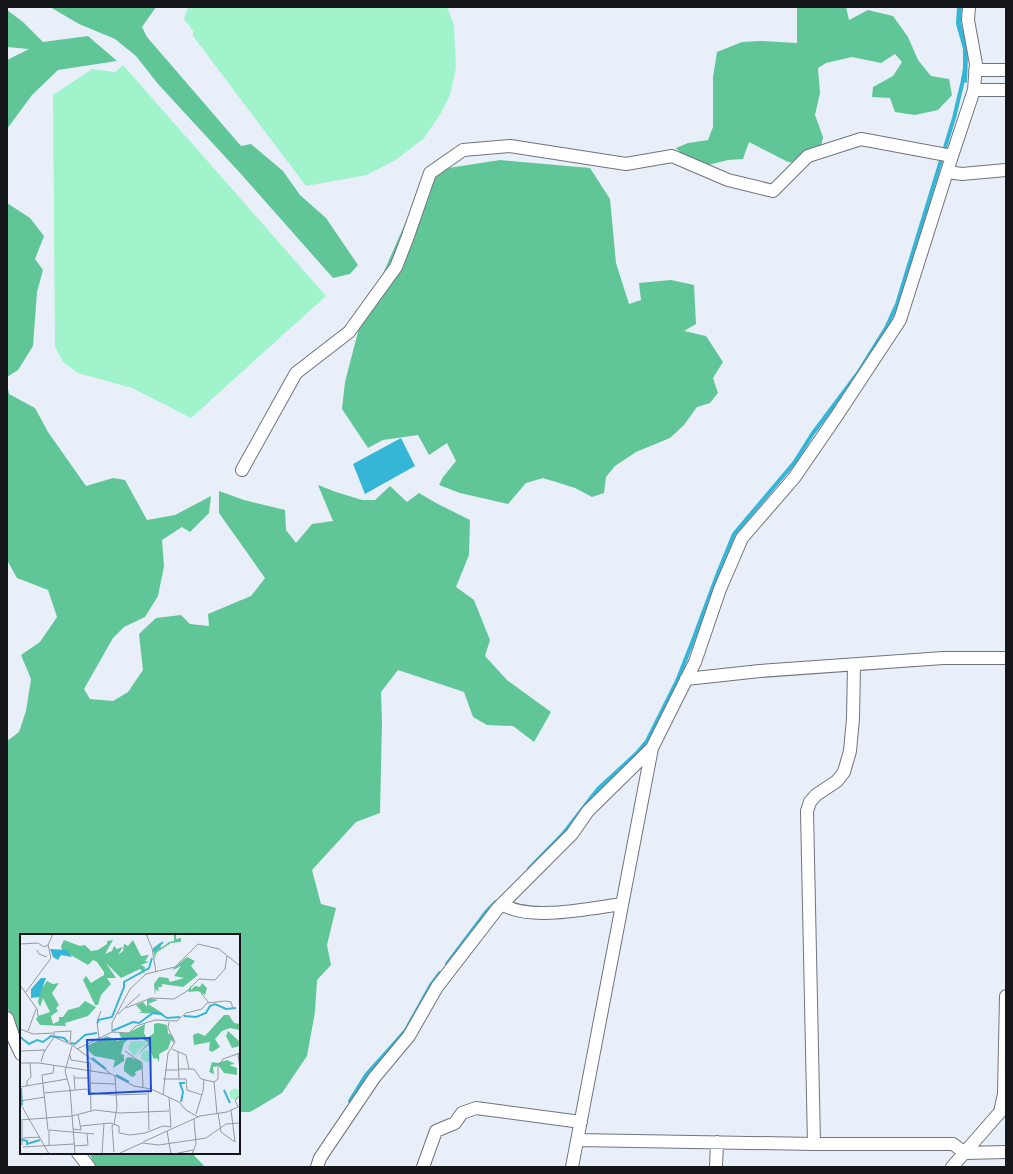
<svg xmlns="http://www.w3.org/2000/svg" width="1013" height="1174" viewBox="0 0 1013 1174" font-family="Figtree,sans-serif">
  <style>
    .green { fill: #a0f3cb }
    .forest { fill: #60c698 }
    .water { fill: #35b6d7 }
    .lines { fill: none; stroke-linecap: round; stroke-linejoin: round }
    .stream { stroke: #35b6d7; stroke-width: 4 }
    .street-casing { stroke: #6f747d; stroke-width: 14 }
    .street { stroke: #fff; stroke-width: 12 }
    .inset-river { fill: none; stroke: #35b6d7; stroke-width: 2 }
    .inset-road { fill: none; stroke: #94989f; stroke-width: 1 }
    .view { fill: #1d4ed8; fill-opacity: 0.15; stroke: #1d4ed8; stroke-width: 2 }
    .inset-edge { fill: none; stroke: #141619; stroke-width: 2 }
  </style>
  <rect width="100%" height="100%" fill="#e9eff9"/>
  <path class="green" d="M 188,7 L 447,7 L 454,25 L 456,68 L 450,95 L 441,113 L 424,138 L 397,159 L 367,175 L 306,186 L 193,36 L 193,31 L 184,19 Z
    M 123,65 L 326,296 L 191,418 L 132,388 L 78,373 L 63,362 L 55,347 L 53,95 L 92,69 L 115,72 Z"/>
  <path class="forest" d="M 50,7 L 156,7 L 142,27 L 147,37 L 241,146 L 251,144 L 283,171 L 300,195 L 326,218 L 358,265 L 350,274 L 333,278 L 241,174 L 158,84 L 136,56 L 115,39 L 79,24 Z
    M 797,7 L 846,7 L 849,20 L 868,10 L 893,16 L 908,37 L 918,60 L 931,76 L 949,79 L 952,95 L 938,110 L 915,115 L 895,112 L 890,98 L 872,97 L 873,87 L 893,76 L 902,62 L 895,54 L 881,63 L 852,57 L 826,63 L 818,68 L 820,93 L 815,115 L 823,137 L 819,158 L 805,164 L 788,162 L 749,142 L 743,159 L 728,160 L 704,166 L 691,163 L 676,148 L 688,143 L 708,140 L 713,127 L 713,77 L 717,52 L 742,42 L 760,41 L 797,43 Z
    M 7,10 L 23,22 L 43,42 L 88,36 L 117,61 L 58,70 L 32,95 L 7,129 L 7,60 L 29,49 L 7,47 Z
    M 500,160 L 590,168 L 610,199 L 616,263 L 629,304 L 641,300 L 639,283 L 671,280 L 694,285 L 696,324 L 684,331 L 706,336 L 723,362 L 713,378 L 718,393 L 710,403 L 697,407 L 684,425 L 670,438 L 636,452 L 615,466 L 606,477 L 604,493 L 592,497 L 575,488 L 543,478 L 526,483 L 508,504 L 460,493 L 439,485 L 443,477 L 456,461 L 447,443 L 429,455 L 418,435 L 383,440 L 368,448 L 342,409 L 345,382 L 359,328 L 411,210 L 442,169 Z
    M 7,203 L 30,218 L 44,236 L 35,259 L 43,270 L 37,292 L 33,346 L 18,370 L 7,377 Z
    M 7,383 L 9,394 L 35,408 L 48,432 L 86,486 L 113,478 L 125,480 L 147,520 L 175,515 L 211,496 L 209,513 L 190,532 L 182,527 L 162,540 L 164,566 L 158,596 L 145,617 L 124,627 L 113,638 L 84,689 L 90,699 L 113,701 L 128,692 L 143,670 L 139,634 L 156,618 L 181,615 L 190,624 L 209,626 L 208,614 L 251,596 L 265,578 L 219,513 L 219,491 L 244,500 L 285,510 L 286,530 L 296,543 L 312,524 L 333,521 L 318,485 L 336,492 L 362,500 L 375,500 L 390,486 L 407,502 L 419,493 L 436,503 L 470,520 L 469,555 L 456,587 L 474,600 L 490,640 L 485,656 L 507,680 L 551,712 L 534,742 L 513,726 L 487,725 L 473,717 L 464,692 L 398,670 L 381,692 L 382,722 L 380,813 L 356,822 L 312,870 L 321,904 L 336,908 L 327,945 L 331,965 L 317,980 L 315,1012 L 307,1056 L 282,1093 L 250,1112 L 241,1112 L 239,1113 L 239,935 L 21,935 L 21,1039 L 7,1007 L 7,741 L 19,732 L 26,711 L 31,679 L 21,655 L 40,642 L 57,617 L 48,590 L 17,578 L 7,560 Z
    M 89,1153 L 192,1153 L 205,1167 L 96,1167 Z"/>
  <path class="water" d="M 957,7 L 962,7 L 961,23 L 967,45 L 968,56 L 967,82 L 966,83 L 961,80 L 963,68 L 963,49 L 956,24 Z
    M 401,438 L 415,466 L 365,494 L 353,464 Z"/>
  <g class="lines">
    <path class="stream" d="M 529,869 L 563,834 L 598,789 L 637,753 L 647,741 L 677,681 L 692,643 L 718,573 L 734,534 L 794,463 L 813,433 L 858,373 L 886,328 L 897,304 L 954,118 L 964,76
      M 447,964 L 487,911 L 496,902
      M 350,1101 L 366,1075 L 392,1046 L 406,1030 L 431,985 L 440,973"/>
    <g class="street-casing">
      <path id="street" d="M 975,70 L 1006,70
        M 974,90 L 1006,90
        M 947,172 L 962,174 L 1006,170
        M 242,470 L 296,373 L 349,332 L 396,267 L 407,239 L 430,173 L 463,150 L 510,146 L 626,164 L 672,156 L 728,180 L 773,191 L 808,156 L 861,139 L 952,156
        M 686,679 L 760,671 L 943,658 L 1006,658
        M 502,904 C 528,922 592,908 622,904
        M 7,1018 L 14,1039 L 21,1054
        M 577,1140 L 814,1144 L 953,1144 L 965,1153 L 1006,1152
        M 814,1144 L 807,811 L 810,802 L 816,795 L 837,781 L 844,772 L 850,751 L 853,719 L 854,665
        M 78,1153 L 89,1167
        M 317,1167 L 320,1158 L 374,1078 L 409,1036 L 437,987 L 498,908 L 572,834 L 588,811 L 652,748
        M 423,1167 L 436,1131 L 455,1123 L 462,1113 L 476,1108 L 581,1122
        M 572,1167 L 652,748 L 695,662 L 720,589 L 742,538 L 794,478 L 836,417 L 900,320 L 952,156 L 974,90 L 976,64 L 968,20 L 969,7
        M 716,1167 L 717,1142
        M 952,1167 L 1000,1112 L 1004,1094 L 1006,996"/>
    </g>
    <use href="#street" class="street"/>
  </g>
  <g transform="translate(20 934)">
    <rect width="220" height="220" fill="#e9eff9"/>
    <path d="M 111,107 L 125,107 L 126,110 L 114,122 L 108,115 ZM121 122a6 6 0 1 1 12 0a6 6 0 1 1-12 0ZM209.5 160a5.5 5.5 0 1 1 11 0a5.5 5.5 0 1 1-11 0Z" fill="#a0f3cb"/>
    <path d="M 154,0 L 166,0 L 156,1 L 156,5 L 161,4 L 161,8 L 151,9 L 136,19 L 135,25 L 133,14 L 140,9 L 141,14 L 149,8 L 154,7 ZM 44,6 L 60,12 L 65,11 L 71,17 L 78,16 L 87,10 L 87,7 L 93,6 L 85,20 L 92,17 L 94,12 L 97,15 L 103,13 L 98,21 L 103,17 L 104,10 L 108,12 L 113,6 L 121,22 L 129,21 L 125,27 L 129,28 L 121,31 L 125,33 L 124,39 L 120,35 L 101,44 L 86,29 L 96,44 L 87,44 L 91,50 L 81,61 L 78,71 L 75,71 L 63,46 L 66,42 L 71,49 L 84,41 L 84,38 L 77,28 L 73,26 L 68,31 L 42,16 L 41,12 ZM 167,23 L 175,27 L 171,32 L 178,41 L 163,53 L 142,50 L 142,53 L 138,53 L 139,58 L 136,55 L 135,61 L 134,50 L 139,43 L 148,44 L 150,48 L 164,44 L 154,42 L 161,32 L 153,36 L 153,35 ZM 27,47 L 33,50 L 39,49 L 32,59 L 39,71 L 36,74 L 38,77 L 31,82 L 33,90 L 39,87 L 39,83 L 43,83 L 48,76 L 59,73 L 65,67 L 76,73 L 68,82 L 45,89 L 46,92 L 20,91 L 16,85 L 18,82 L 30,78 L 23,64 L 20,73 L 18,68 L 20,57 ZM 182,49 L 187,54 L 185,61 L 178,57 L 168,58 L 171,51 L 171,56 L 175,52 L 180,53 ZM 130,64 L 138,66 L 128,70 L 144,80 L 121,79 L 118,78 L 122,78 L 116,71 L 123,68 L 127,73 L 127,66 ZM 204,81 L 209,81 L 214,89 L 220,90 L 220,96 L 210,94 L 202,97 L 195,105 L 200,113 L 192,118 L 189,116 L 190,108 L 174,111 L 173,101 L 178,99 L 185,102 ZM 125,90 L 124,99 L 127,104 L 134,99 L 134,90 L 138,89 L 147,91 L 148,99 L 153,102 L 154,109 L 151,106 L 148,115 L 139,120 L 139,128 L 137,124 L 134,125 L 128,111 L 116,123 L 128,109 L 121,103 L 117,106 L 109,105 L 104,109 L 101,120 L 104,121 L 104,127 L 93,134 L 95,126 L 74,122 L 65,113 L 87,102 L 98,107 L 101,104 L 99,99 L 108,99 ZM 208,97 L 220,108 L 220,112 L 212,114 L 206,102 ZM 110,123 L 121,127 L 122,135 L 115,138 L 116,141 L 112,143 L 104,137 L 104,132 L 106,124 ZM 207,126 L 215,130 L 209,131 L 217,134 L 217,141 L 204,139 L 199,132 L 193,133 L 194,140 L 189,138 L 192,128 L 198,129 Z" fill="#60c698"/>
    <path d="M 30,15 L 47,16 L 52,23 L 41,21 L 38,26 L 33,23 ZM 21,44 L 26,44 L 19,63 L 11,64 L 11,55 Z" fill="#35b6d7"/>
    <path class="inset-river" d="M 133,17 L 143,8M 164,82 L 176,83 L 186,79 L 190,72 L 195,70 L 206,75 L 216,74M 78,89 L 78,86 L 92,83 L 104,53 L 104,48 L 129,34 L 132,24M 92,97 L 113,88 L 119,89 L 133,79 L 141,80 L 147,84 L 160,83M 0,103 L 9,110 L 17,106 L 23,108 L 31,102 L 44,104 L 48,108M 51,109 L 55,110 L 65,101 L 77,99M 72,124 L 86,135M 96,141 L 109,148M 1,154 L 2,171M 204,156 L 210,169M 161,168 L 163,158 L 160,149 L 165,149M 0,205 L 7,207 L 7,210 L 20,206"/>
    <path class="inset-road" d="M 126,0 L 132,14 L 136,38M 0,10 L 18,9 L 24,13 L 28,11M 17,16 L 19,20 L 27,23M 0,51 L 17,75 L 18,82M 6,58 L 31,24 L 28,11 L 33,0M 181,59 L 189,69M 106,74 L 131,64 L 154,65 L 167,57 L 179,45 L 195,46 L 205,35 L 207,22M 98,80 L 120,60M 0,95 L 13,100 L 34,99 L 34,103 L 52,111 L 90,139M 8,97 L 16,75M 34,98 L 51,97 L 50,110M 92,98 L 92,89 L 110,55 L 126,40 L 155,33 L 178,10 L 199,15 L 220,32M 79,104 L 77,88 L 81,77M 52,112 L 45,137 L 50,155 L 55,220M 57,115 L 92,98 L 109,99 L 116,92 L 135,86 L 157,87 L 166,79 L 182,75 L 187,69 L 205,67 L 211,68 L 213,75M 152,115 L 166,121 L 169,135M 0,117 L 26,116M 105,117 L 122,129 L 123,154M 158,118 L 159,145M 218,119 L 220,136M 50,121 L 51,126 L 70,129 L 71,137M 21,128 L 24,118 L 34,103M 0,129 L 19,129 L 91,140 L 114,152 L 131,155 L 159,168 L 166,176 L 178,183M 159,135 L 174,135 L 181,145 L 194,148M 70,136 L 71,177M 145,136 L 159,136M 54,141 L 55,156M 55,144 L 70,144M 143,145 L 166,145 L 167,156 L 182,161M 194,148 L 198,145 L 198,134 L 203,125 L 220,119M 194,148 L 197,179M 70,149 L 96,150M 7,152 L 7,147 L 11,143 L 10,129M 0,153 L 47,145M 128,156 L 129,196M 24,159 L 66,155 L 72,159 L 92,161 L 127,160M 143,161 L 148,119 L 155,108 L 148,94 L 149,88M 149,163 L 151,193M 0,167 L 25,163M 0,169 L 29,220M 218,173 L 215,166 L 220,162M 198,179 L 201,198 L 215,208 L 211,176M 176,180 L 183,157 L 184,146M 0,186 L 52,182 L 75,176 L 100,179 L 149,177M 94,190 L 97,173 L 95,142M 61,192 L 90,189 L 99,192 L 99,199 L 110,201 L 125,199 L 143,192 L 151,193M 53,195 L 61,196 L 58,180M 28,196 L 22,141 L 33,139 L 34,131M 147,197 L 151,220M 3,204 L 20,203M 123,208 L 180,182 L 207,178 L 220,172M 2,211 L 2,187M 29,212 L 29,196 L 74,200M 54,212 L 68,211 L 67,200M 3,213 L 54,210M 94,218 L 92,192 L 95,190M 82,220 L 84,189M 98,220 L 122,209 L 139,211 L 186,204 L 206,190 L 220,189M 154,220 L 173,216M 172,220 L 176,210 L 174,185"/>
    <path class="view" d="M 130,104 L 131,157 L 69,160 L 67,106 Z"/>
    <rect width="220" height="220" class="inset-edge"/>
  </g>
  <rect width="1013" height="1174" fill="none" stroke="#141619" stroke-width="16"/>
</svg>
